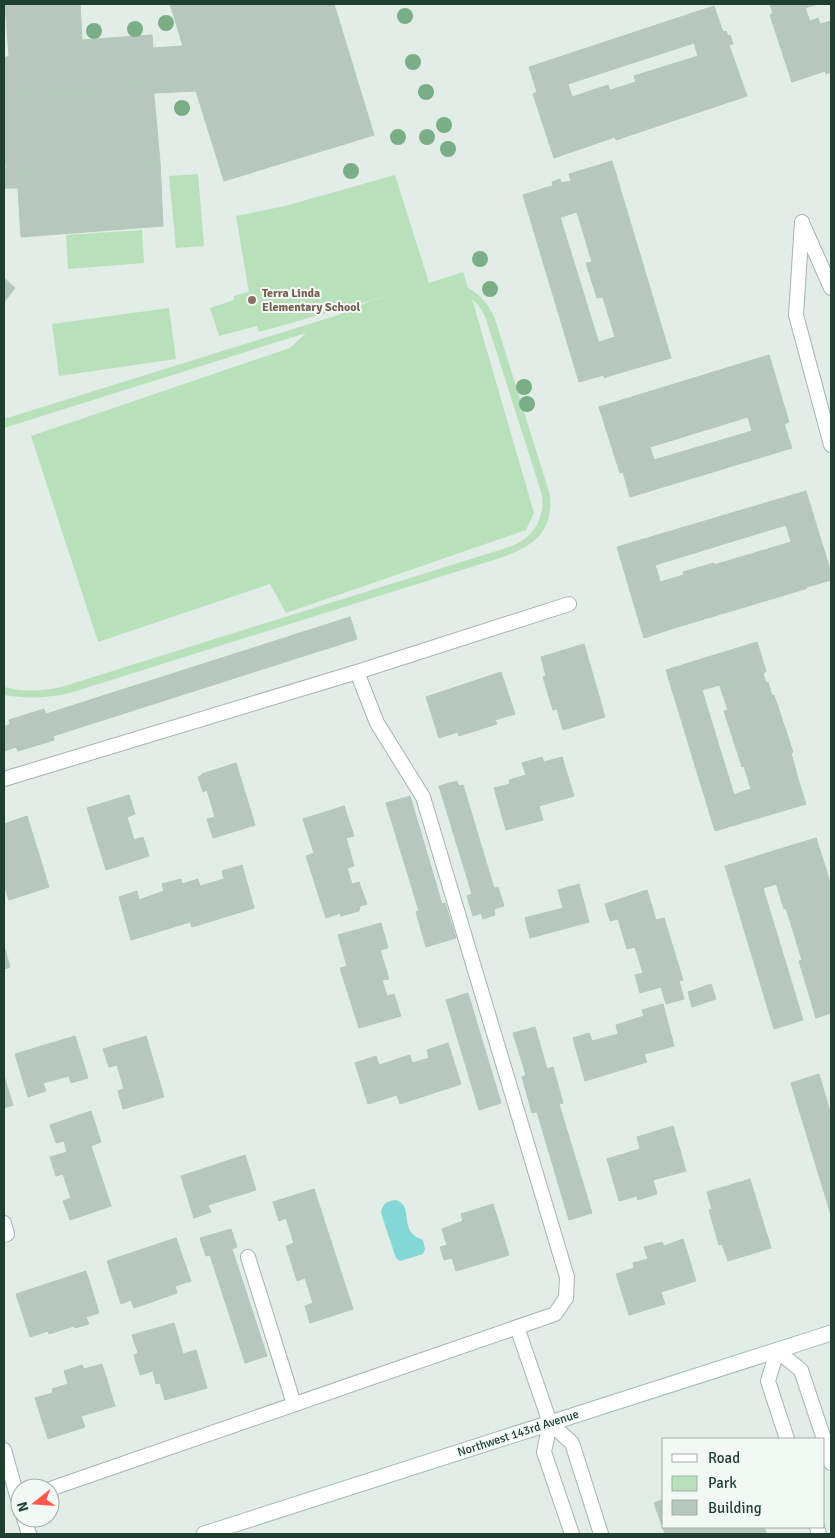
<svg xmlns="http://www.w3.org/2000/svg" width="835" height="1538" viewBox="0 0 835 1538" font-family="Signika,sans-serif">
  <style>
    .green { fill: #b8e1bb }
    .water { fill: #83d8d6 }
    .building { fill: #b6c8be; stroke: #b3c8bb; fill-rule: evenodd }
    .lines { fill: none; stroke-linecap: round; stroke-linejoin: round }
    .service-casing { stroke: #a3b6ac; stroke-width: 16 }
    .secondary-casing { stroke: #a1bdae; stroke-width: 17 }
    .service { stroke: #fff; stroke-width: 14 }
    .secondary { stroke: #fff; stroke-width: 15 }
    .tree { fill: #7aae86 }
    .education-dot { fill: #8d6e63; stroke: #f2f9f4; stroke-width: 2 }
    .labels { text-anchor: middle; stroke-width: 4; stroke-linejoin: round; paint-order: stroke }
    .education-label { font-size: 12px; font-weight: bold; fill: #785e54; stroke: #f2f9f4; text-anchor: start }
    .street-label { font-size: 12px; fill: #1f4031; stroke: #f2f9f4 }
  </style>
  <rect width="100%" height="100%" fill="#e1ede6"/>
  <path class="green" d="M 198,174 L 204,246 L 176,248 L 169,176 Z
    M 395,175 L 429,283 L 463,272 L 468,288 C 481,295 489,305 495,319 L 550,495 C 553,534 533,546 500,558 L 70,693 C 48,698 26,699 4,695 L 4,687 C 25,693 50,691 71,684 L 512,546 C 533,538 545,518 542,495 L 486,319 C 483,311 479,305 472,299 L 534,513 L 526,530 L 286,613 L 270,584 L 98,642 L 31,436 L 290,348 L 306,333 L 4,428 L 4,419 L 338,315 L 370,301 L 404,291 L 259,332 L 257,326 L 219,336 L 210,308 L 234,300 L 234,296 L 249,292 L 236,216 L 285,206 Z
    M 142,230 L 144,263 L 68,269 L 66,235 Z
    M 169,308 L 176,359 L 59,376 L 52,324 Z"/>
  <path class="water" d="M 395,1200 C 416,1205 396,1231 423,1240 L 425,1249 L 423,1254 L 400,1261 L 396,1258 L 381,1213 C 382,1204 387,1201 395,1200 Z"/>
  <path class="building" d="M 5,4 L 80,4 L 82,40 L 152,35 L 153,48 L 183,46 L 170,4 L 334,4 L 374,135 L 224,181 L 196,91 L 154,93 L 153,85 L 11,95 L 12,118 L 4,121 L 4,58 L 9,56 Z
    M 770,4 L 818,4 L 805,8 L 810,21 L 818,18 L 820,24 L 831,21 L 831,72 L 826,74 L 825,71 L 792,82 L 770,15 L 773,13 Z
    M 714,6 L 723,32 L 726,31 L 728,36 L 730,35 L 733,44 L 729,45 L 747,96 L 616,140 L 615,137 L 554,158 L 533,94 L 537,92 L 529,67 ZM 694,43 L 698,56 L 634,76 L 636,82 L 610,90 L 608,85 L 572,97 L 568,84 Z
    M 153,85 L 160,162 L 17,173 L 11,95 Z
    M 12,118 L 18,188 L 6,188 L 4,190 L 4,171 L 6,168 L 4,142 L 4,121 Z
    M 612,161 L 671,358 L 609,376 L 599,342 L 615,337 L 603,297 L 597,298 L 586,263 L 592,262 L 577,212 L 555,219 L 545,188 L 553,186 L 552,182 L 560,179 L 561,183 L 571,181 L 569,174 Z
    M 160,162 L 163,226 L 21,237 L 17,173 Z
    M 545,188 L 555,219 L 560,217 L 609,376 L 604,378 L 604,375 L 579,382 L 523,195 Z
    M 4,278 L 15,288 L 4,302 Z
    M 769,355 L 789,422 L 784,424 L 792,448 L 630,497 L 623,472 L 620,473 L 599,407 ZM 748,417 L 752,431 L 654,460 L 650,447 Z
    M 806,491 L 831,573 L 831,580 L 807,587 L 807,588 L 805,589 L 786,525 L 655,565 L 659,577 L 655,578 L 671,629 L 644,638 L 617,547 Z
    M 791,542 L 805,589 L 671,629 L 655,578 L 659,577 L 660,582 L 684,575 L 683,572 L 714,563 L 714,565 Z
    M 350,617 L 357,639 L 53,736 L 54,740 L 18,751 L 16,747 L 4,751 L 4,727 L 10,724 L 9,720 L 44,709 L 46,714 Z
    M 757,642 L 766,671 L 763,674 L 720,686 L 720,685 L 702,690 L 734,795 L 744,791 L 746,798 L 799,782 L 806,804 L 715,831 L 666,670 Z
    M 584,644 L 605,717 L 563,730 L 557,709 L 553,710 L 543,677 L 546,676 L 541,657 Z
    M 501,672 L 515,714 L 495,720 L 497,724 L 459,736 L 458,732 L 439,738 L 426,697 Z
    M 763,674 L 766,683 L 768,682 L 772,696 L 774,695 L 793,752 L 791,753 L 799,782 L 746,798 L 744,791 L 751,789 L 744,766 L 742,767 L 724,711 L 728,710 L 720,686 Z
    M 542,757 L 544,762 L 562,757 L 574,796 L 539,806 L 543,820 L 506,830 L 494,788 L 510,784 L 509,780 L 526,775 L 522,763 Z
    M 236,763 L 255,825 L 213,838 L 207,819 L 215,817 L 207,790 L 203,792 L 198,777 L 202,775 L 202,774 Z
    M 457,781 L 459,786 L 463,785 L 494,888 L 498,887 L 504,906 L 494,909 L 495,915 L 483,919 L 481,913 L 473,916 L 467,896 L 472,894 L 439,786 Z
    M 129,795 L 135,814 L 127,817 L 134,840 L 143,837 L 149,856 L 106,870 L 87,808 Z
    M 410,796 L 442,904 L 445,903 L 456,938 L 426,947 L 416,912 L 419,911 L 386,803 Z
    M 344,806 L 354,836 L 346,838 L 354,866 L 347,868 L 352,884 L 359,882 L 367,904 L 360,906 L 359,911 L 341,916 L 340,913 L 326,918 L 306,856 L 314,853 L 303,819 Z
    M 27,816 L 49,887 L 9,900 L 4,884 L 4,824 Z
    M 816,838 L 826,869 L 763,888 L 803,1020 L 774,1029 L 725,866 Z
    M 242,865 L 254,908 L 192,927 L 190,922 L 131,940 L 119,897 L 137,891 L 139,900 L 164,891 L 162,884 L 181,879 L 182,884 L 198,879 L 200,886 L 224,879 L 222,871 Z
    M 826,869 L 831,887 L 831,1013 L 816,1018 L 799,961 L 802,960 L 786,908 L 784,909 L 776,883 Z
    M 579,884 L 589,922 L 530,938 L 525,918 L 563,908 L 558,890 Z
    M 647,890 L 656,920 L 664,918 L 683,980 L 679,981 L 684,999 L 666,1004 L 661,987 L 640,993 L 635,975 L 643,973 L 635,947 L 627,949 L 618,919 L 610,921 L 605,904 Z
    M 381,923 L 388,948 L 380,950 L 389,979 L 382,980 L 387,996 L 394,994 L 401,1016 L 359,1028 L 340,968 L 347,966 L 338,935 Z
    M 4,946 L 10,967 L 4,969 Z
    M 711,984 L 716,999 L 692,1007 L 688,992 Z
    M 468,993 L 501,1103 L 479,1110 L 446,1000 Z
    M 663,1004 L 674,1046 L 644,1054 L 647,1062 L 585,1081 L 573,1038 L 589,1033 L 592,1041 L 618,1034 L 616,1025 L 644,1016 L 642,1010 Z
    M 535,1027 L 547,1069 L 553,1067 L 563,1103 L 559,1104 L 592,1213 L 569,1220 L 537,1112 L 532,1113 L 522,1077 L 526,1075 L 513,1033 Z
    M 75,1036 L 88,1078 L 71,1083 L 69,1076 L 43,1083 L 46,1091 L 28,1097 L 15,1054 Z
    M 146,1036 L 164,1097 L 123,1109 L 118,1091 L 124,1089 L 117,1065 L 109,1067 L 103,1049 Z
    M 448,1043 L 461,1084 L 400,1104 L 397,1095 L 368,1104 L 355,1063 L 376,1056 L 379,1065 L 410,1055 L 412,1063 L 429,1058 L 427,1050 Z
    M 819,1074 L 831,1115 L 831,1215 L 791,1083 Z
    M 4,1076 L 13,1105 L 4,1108 Z
    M 91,1111 L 101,1142 L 91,1146 L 111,1206 L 70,1220 L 63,1201 L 71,1198 L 63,1174 L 56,1176 L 50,1157 L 67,1152 L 64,1141 L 56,1143 L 50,1125 Z
    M 673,1126 L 686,1171 L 653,1180 L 657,1194 L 638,1200 L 637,1196 L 619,1201 L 607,1159 L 640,1149 L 637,1137 Z
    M 245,1155 L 256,1190 L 208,1205 L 211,1212 L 194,1218 L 181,1176 Z
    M 750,1179 L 771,1248 L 728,1261 L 722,1244 L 719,1245 L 709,1210 L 712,1209 L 707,1192 Z
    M 314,1189 L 353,1309 L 310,1323 L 305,1306 L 313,1303 L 305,1278 L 297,1281 L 286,1246 L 294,1243 L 286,1218 L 279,1221 L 273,1202 Z
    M 493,1204 L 509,1255 L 456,1271 L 452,1258 L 444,1260 L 440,1247 L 447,1245 L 442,1229 L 463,1221 L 461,1214 Z
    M 231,1229 L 237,1247 L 232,1249 L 267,1356 L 245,1363 L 210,1255 L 206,1256 L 200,1238 Z
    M 176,1238 L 191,1281 L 175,1286 L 177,1293 L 134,1308 L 131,1300 L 121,1304 L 107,1261 Z
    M 683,1239 L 696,1281 L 661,1292 L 665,1304 L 629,1315 L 616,1274 L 634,1268 L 633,1263 L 648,1259 L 644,1247 L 662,1242 L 664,1246 Z
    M 86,1271 L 99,1313 L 86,1317 L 89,1324 L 75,1328 L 74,1326 L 49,1334 L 48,1331 L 30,1337 L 16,1294 Z
    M 174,1323 L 183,1354 L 196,1350 L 207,1388 L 165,1400 L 160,1383 L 156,1384 L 153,1371 L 140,1375 L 134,1355 L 138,1353 L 132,1335 Z
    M 102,1364 L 115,1406 L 81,1416 L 85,1427 L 48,1439 L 35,1398 L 53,1393 L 52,1389 L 68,1384 L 64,1371 L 82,1365 L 84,1369 Z
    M 664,1499 L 664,1527 L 764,1527 L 767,1534 L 665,1534 L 654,1503 Z"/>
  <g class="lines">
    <g class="service-casing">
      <path id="service" d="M 802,222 L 796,315 L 831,445
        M 803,225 L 831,288
        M 4,779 L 357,672 L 569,604
        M 4,1223 L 7,1234 L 4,1235
        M 248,1257 L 294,1404
        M 517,1327 L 550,1423 L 572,1443 L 601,1534
        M 550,1423 L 544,1452 L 572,1534
        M 787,1439 L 768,1381 L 777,1351 L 801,1370 L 824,1439
        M 824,1439 L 831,1463
        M 4,1450 L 20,1506
        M 50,1489 L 555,1314 L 566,1298 L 567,1277 L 423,797 L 377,723 L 357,672
        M 24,1518 L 29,1534
        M 817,1527 L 819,1534"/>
    </g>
    <g class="secondary-casing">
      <path id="secondary" d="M 204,1534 L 831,1333"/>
    </g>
    <use href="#service" class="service"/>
    <use href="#secondary" class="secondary"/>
  </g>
  <g class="tree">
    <circle cx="405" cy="16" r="8"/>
    <circle cx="166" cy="23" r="8"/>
    <circle cx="135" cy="29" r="8"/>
    <circle cx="94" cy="31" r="8"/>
    <circle cx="413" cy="62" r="8"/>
    <circle cx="426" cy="92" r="8"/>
    <circle cx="182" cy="108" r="8"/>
    <circle cx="444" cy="125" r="8"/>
    <circle cx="398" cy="137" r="8"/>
    <circle cx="427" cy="137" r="8"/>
    <circle cx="448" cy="149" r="8"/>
    <circle cx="351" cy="171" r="8"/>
    <circle cx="480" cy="259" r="8"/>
    <circle cx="490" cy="289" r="8"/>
    <circle cx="524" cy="387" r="8"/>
    <circle cx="527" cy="404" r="8"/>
  </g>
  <circle class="education-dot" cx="252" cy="300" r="5"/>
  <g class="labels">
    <g class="education-label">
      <text x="262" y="297">Terra Linda<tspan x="262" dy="14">Elementary School</tspan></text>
    </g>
    <g class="street-label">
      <text transform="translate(518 1433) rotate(-18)" y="4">Northwest 143rd Avenue</text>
    </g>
  </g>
  <rect width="835" height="1538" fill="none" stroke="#1f4031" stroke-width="10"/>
  <rect x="662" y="1438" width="162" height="90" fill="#f2f9f4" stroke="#9eafa6"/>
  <rect x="672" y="1454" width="25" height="8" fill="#ffffff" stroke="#9eafa6"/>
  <text x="708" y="1463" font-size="15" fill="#1f4031">Road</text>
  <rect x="672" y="1476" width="25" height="15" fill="#b8e1bb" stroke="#9eafa6"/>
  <text x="708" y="1488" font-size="15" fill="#1f4031">Park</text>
  <rect x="672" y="1500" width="25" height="15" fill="#b6c8be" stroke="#9eafa6"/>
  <text x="708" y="1513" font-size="15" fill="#1f4031">Building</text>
  <g transform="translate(35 1503) rotate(253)"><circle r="24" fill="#f2f9f4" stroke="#9eafa6"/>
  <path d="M0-4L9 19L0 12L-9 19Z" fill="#ff594d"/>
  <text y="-8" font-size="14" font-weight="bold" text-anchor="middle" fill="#1f4031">N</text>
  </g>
</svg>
